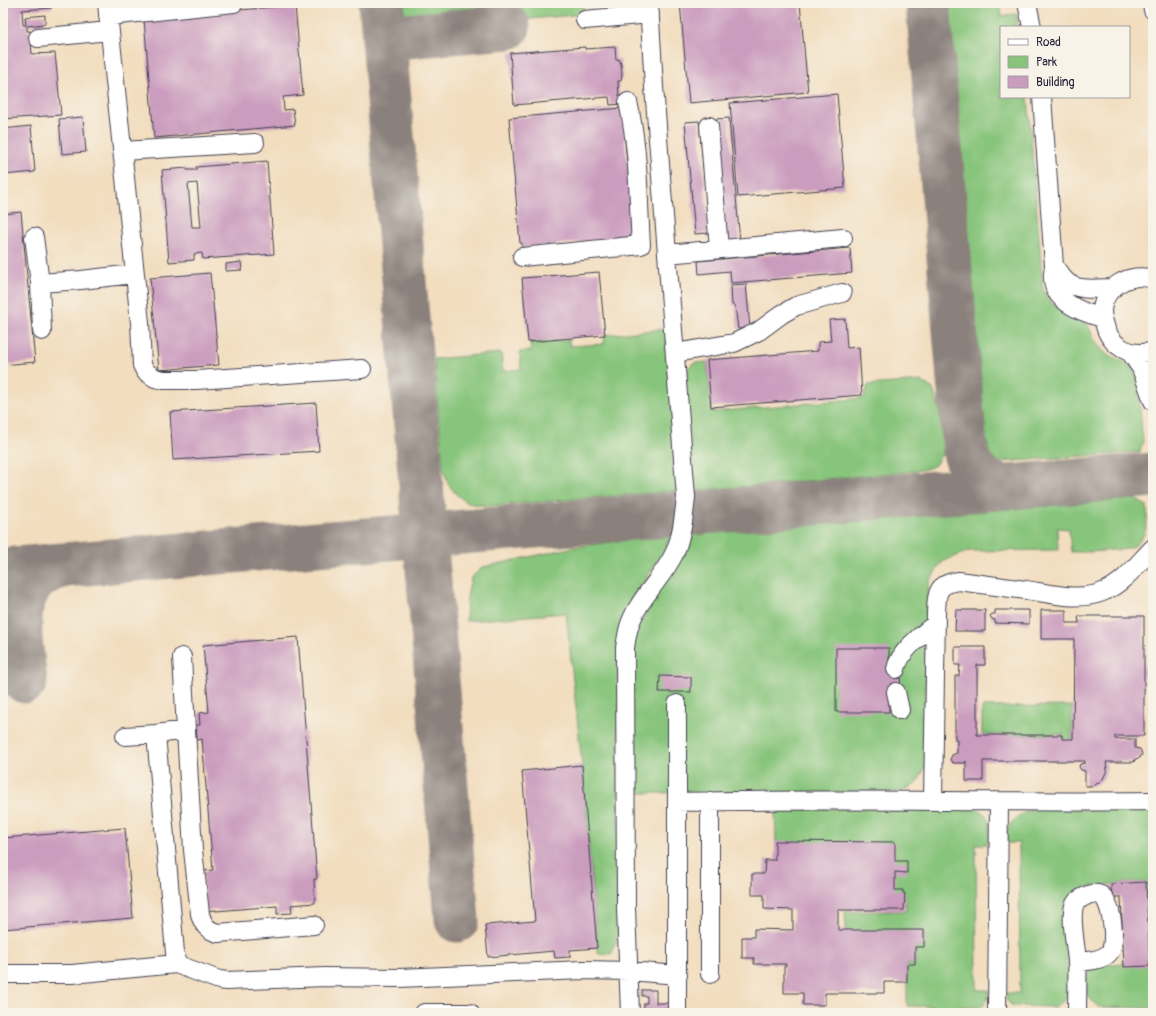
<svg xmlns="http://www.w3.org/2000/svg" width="1156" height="1016" viewBox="0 0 1156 1016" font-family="Pangolin,sans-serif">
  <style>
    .green { fill: #88c57b; stroke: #55745b }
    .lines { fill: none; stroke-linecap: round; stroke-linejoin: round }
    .taxiway { stroke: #8a807c; stroke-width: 45 }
    .building { fill: #ca9cbe; fill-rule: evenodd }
    .minor-casing { stroke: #413e4f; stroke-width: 20 }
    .minor { stroke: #fff; stroke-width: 18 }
  </style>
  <rect width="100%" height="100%" fill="#f7f3e8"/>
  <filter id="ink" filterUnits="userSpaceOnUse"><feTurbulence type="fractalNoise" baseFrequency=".025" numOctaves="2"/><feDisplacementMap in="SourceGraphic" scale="8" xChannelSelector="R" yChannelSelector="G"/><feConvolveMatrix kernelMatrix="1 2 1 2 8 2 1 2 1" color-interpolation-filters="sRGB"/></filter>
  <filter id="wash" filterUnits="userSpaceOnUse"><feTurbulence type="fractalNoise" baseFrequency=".012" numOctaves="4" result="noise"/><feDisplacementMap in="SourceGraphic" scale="16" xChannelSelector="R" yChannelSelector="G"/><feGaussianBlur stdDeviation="0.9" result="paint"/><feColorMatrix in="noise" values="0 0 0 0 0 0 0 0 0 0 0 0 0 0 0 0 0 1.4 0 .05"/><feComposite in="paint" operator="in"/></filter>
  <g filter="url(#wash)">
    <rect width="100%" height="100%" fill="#f2ddbe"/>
    <path class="green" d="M 404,3 L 583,3 L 584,14 L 405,31 Z
      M 949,3 L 1000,3 L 1002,16 L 1016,14 L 1018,27 L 1001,27 L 1001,97 L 1028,97 L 1043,290 L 1051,303 L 1081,317 L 1088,325 L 1093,337 L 1099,346 L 1107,355 L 1120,360 L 1132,367 L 1137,378 L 1143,441 L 1140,452 L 998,462 L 990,456 L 986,438 Z
      M 666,329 L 677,491 L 488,506 L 467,503 L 456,494 L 448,484 L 443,468 L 434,359 L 501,353 L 503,371 L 521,369 L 520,352 L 531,351 L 530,343 L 569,340 L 570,346 L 604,344 L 605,335 Z
      M 707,362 L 712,412 L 864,398 L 868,385 L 921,381 L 933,389 L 939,409 L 945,449 L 935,465 L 929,468 L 915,471 L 695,491 L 684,380 L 687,369 L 693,363 Z
      M 1135,499 L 1147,506 C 1148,522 1147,541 1130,548 C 1125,550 1117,550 1112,550 C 1098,552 1085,552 1071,552 L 1069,529 L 1057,528 L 1058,550 L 969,551 L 942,562 L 929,582 L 926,614 L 926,764 L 925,769 L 916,784 L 900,792 L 634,793 L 631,644 C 646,605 670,570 692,534 Z
      M 672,534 L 663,553 L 648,576 L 619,629 L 618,934 L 611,954 L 598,953 L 582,765 L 566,613 L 466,621 L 467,597 L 471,578 L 483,567 L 575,547 Z
      M 1072,706 L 1072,742 L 1063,742 L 1063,734 L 982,735 L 982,707 Z
      M 975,808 C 992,815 990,826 990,841 L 987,844 L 976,844 L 977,990 L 989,990 C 989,998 987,1003 979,1007 L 907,1006 L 907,964 L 915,964 L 915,947 L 924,947 L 924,931 L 846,932 L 845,912 L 906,911 L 905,896 L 895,896 L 776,846 L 775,809 Z
      M 1032,809 L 1148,810 L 1153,811 L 1153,1008 L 1098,1007 L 1086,994 L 1085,981 L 1090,966 L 1124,963 L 1145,882 L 1111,884 L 1085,887 L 1072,895 L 1064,906 L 1069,982 L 1067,998 L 1056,1007 L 1013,1006 L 1007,1001 L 1006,993 L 1020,993 L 1019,843 L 1008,843 L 1006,841 C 1006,823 1017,815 1032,809 Z"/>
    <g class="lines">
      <path class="taxiway" d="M 381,3 L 457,920
        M 928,3 L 965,453 C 971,473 986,485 1006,487
        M 384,38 L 508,27
        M 3,570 L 1153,475
        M 25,681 C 20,635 5,577 67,565"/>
    </g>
    <g id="blocks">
      <path class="building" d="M 3,3 L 51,3 L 52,8 L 22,10 L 23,25 L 26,25 L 25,17 L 45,15 L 45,24 L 27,26 L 27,31 L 30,31 L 32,54 L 55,53 L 61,115 L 3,119 Z
        M 680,3 L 800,3 L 808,92 L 689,103 Z
        M 295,5 L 303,95 L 283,97 L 284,110 L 293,109 L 295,125 L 154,138 L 144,19 Z
        M 585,47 L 585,49 L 615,47 L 616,60 L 619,59 L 621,64 L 622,75 L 621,81 L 618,81 L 619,96 L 621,96 L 622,104 L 610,105 L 609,97 L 514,105 L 510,53 Z
        M 837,94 L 845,188 L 738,197 L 730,103 Z
        M 622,108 L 634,237 L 522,248 L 522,243 L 520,243 L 509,118 Z
        M 83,117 L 86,152 L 62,154 L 59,119 Z
        M 729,118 L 740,242 L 726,243 L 716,119 Z
        M 699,121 L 709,233 L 695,234 L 685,122 Z
        M 31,126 L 35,172 L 3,175 L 3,129 Z
        M 267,161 L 274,254 L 203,259 L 202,253 L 194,254 L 194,260 L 169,262 L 162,170 L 187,168 L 187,170 L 196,170 L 196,167 ZM 197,183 L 201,227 L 192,227 L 188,184 Z
        M 21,212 L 35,362 L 3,365 L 3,214 Z
        M 850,248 L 852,273 L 731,283 L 730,271 L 699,274 L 698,261 Z
        M 241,262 L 242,270 L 226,271 L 226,264 Z
        M 599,272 L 605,335 L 528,342 L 522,278 Z
        M 210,273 L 219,365 L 159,370 L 150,278 Z
        M 746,284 L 750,328 L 738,329 L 735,305 L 732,305 L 731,285 Z
        M 845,319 L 847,348 L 859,347 L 862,395 L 711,407 L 707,360 L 818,351 L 818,342 L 831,341 L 829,320 Z
        M 316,403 L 319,451 L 173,460 L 170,412 Z
        M 956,610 L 985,610 L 985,631 L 955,631 Z
        M 995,610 L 1029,610 L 1029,624 L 995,623 L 995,620 L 992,619 L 990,616 L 992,614 L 995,614 Z
        M 1041,610 L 1066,610 L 1066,623 L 1079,623 L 1078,616 L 1144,616 L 1144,736 L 1115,736 L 1115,739 L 1135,739 L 1135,748 L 1140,749 L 1142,754 L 1140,758 L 1135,759 L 1134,762 L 1106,762 L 1107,770 L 1103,779 L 1099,783 L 1091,786 L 1085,786 L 1085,771 L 1081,770 L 1079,767 L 1080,764 L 1085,763 L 1085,761 L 983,761 L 983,781 L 966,781 L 966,761 L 965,763 L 953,763 L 950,760 L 952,755 L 957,753 L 957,740 L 955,740 L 955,676 L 959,676 L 960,665 L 955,665 L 955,647 L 985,647 L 985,665 L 977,665 L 977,735 L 1062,735 L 1062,739 L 1073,739 L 1074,639 L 1041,639 Z
        M 298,637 L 317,879 L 314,879 L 315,903 L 291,905 L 292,913 L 277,914 L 277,906 L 216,911 L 216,910 L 205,911 L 203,871 L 213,870 L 202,739 L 197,740 L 196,725 L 200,725 L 199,713 L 209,712 L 203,645 Z
        M 836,648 L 889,648 L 889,669 L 901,669 L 900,692 L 889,692 L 889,712 L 836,712 Z
        M 660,676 L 691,677 L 691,692 L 659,692 Z
        M 582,765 L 597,948 L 570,950 L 570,957 L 555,958 L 554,951 L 488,957 L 485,925 L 535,921 L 522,771 Z
        M 125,828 L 133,918 L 3,929 L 3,838 Z
        M 775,841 L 895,842 L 895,861 L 907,861 L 907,873 L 895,872 L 895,890 L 903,890 L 903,893 L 905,893 L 904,910 L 838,910 L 838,930 L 924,930 L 924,947 L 915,947 L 915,964 L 907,964 L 907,982 L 884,982 L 884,993 L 825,993 L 825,1005 L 803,1005 L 803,993 L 784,993 L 784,966 L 786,966 L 786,964 L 754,964 L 754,958 L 742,958 L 742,937 L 754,937 L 754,929 L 793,930 L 793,910 L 764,909 L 764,895 L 752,895 L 752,874 L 764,874 L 765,860 L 775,860 Z
        M 1146,882 L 1150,966 L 1124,967 L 1121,897 L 1112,897 L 1111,884 Z
        M 642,990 L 656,990 L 656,1003 L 668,1003 L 668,1013 L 643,1013 L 644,1003 L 647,1003 L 647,996 L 642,996 Z"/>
    </g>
  </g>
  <g filter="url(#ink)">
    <use href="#blocks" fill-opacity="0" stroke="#413e4f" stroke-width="1"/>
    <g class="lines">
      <g class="minor-casing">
        <path id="minor" d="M 107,3 L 140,323 L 142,365 L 145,371 L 149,374 L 155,378 L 164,380 L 196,380 L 362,369
          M 1027,3 L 1032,27
          M 1152,3 L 1153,10
          M 108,16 L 234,3
          M 585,20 L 650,14
          M 38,38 L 109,31
          M 1042,97 L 1054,266 C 1054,270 1052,274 1053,278 C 1053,302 1084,313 1103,318
          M 709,126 L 719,249
          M 122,151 L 255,143
          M 34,237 L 40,283 L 42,331
          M 667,254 L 843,238
          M 522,257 L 641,245 C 638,198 639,149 628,102
          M 1054,266 C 1058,271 1061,277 1066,281 C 1077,292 1099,288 1114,288
          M 1153,279 C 1131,272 1104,286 1102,310 C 1102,314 1103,319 1104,322 C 1109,346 1130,358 1153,351
          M 40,283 L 81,280 L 134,274
          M 1130,352 L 1141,368 L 1153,401
          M 675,353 L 734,343 L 759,331 L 782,314 L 796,306 L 842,293
          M 896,669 C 900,650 922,635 936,623
          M 896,692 L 900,710
          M 186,730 L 193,850 L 200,914 C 203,925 207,930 218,933 L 314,925
          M 156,734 L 186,730 L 182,657
          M 933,800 L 936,613 C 937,593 936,584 959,581 C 982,584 1004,587 1026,590 C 1051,594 1081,602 1105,591 C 1124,583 1139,562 1153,548
          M 710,801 L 710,974
          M 677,802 C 836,798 994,803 1153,801
          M 1077,962 C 1086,961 1102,961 1109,953 C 1117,945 1112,907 1104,898 C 1099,891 1088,894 1082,898 C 1078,900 1075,902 1074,906 C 1070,919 1076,947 1077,961 C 1078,978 1077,996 1077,1013
          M 176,964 L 219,980 L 227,981 L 325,977 L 399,978 L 583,970 L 629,971 L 678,975
          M 3,974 L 72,974 L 176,964 L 156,734 L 125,736
          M 424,1013 L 470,1013
          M 630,1013 L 626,908 L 625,648 C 626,641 627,634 629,627 C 637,600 662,579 674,554 C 682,536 684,516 686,497 L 654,87 L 649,3
          M 677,1013 L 677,704
          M 997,1013 L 999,802"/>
      </g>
      <use href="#minor" class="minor"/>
    </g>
  </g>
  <rect width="1156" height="1016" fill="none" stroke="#f7f3e8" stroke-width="16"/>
  <rect x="1000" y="26" width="130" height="72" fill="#f7f3e8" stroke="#a29fa3"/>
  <rect x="1008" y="39" width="20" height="6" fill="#ffffff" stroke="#a29fa3"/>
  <text x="1036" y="46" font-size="12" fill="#22223b">Road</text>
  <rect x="1008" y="56" width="20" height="12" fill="#88c57b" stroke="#a29fa3"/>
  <text x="1036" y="66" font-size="12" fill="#22223b">Park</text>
  <rect x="1008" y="76" width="20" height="12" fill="#ca9cbe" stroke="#a29fa3"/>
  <text x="1036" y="86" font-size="12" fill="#22223b">Building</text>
</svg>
